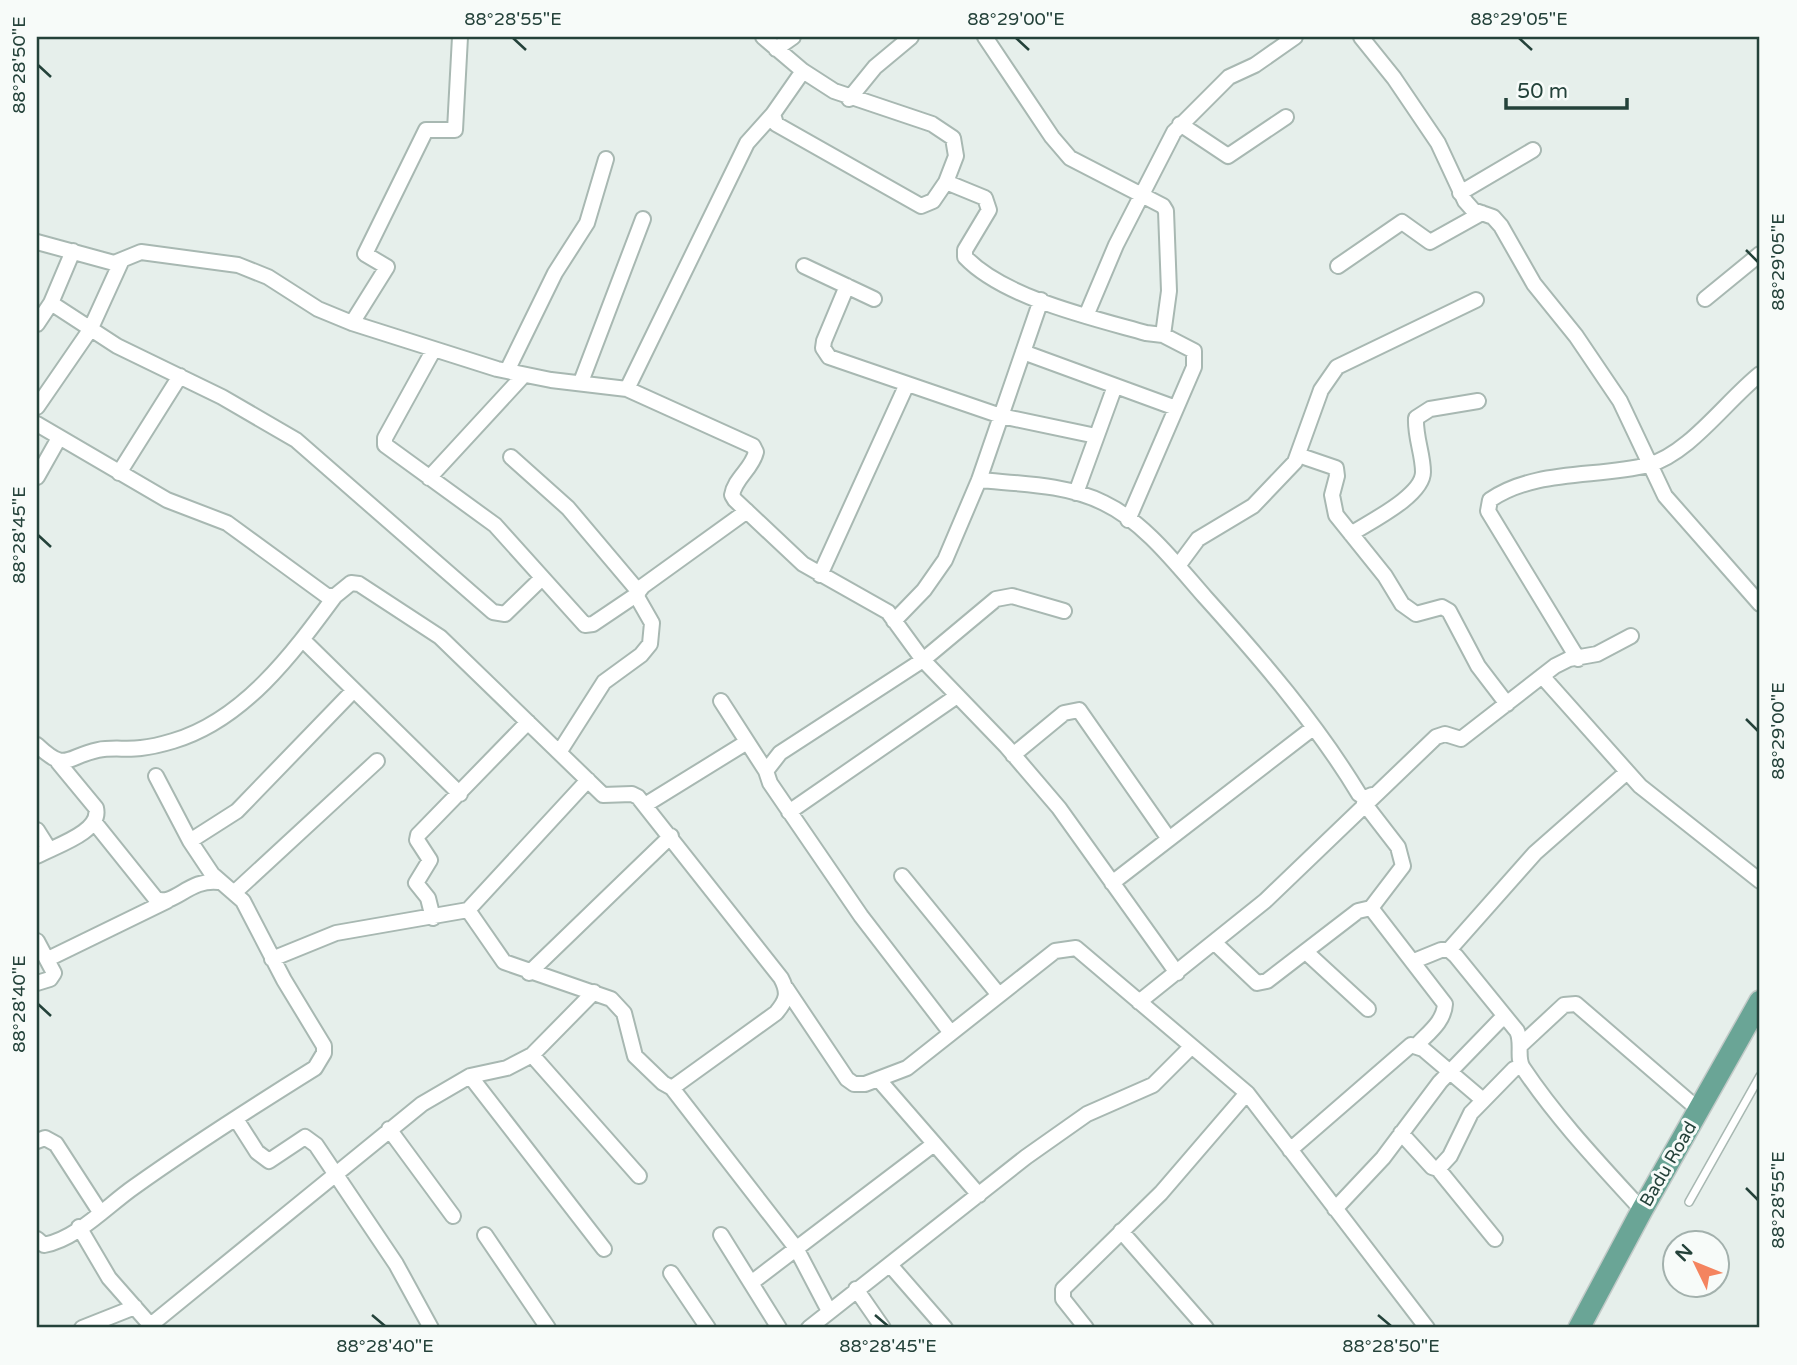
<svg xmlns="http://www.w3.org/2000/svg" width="1797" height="1365" viewBox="0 0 1797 1365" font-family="'Varela Round',sans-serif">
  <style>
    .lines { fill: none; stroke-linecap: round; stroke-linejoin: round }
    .lane-casing { stroke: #a8b8b2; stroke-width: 10 }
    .street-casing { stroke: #a8b8b2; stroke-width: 18 }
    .primary-casing { stroke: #c2cac8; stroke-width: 24 }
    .lane { stroke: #fff; stroke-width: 7 }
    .street { stroke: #fff; stroke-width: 14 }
    .primary { stroke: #6aa596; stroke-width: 21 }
    .ticks { fill: none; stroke: #24423a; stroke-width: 2.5 }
    .labels { text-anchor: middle; stroke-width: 6; stroke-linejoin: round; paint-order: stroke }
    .street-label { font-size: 18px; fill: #24423a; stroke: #f7fbf9 }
    .neatline { fill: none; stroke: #24423a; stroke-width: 2.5 }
    .ticks-label { font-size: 18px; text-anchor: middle; fill: #24423a }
  </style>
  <rect width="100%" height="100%" fill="#e6efeb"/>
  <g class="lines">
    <g class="lane-casing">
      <path id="lane" d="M 1689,1202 L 1760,1076"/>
    </g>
    <g class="street-casing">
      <path id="street" d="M 763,37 L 803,71 L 834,91 L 932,124 L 953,138 L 956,156 L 946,182 L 985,198 L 989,210 L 965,250 L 965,257 C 1004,298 1093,318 1146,333 L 1163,335 L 1194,351 L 1194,367 L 1128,520
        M 985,37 L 1052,137 L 1070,158 L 1163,206 L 1166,211 L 1169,291 L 1163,335
        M 1361,37 L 1394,78 L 1438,143 L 1465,201 L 1473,210 L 1493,217 L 1501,226 L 1534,284 L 1576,336 L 1620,401 L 1665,496 L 1760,604
        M 776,49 L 793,37
        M 803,71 L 773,114 L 776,124 L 921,206 L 933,201 L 946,182
        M 849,99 L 875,67 L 911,37
        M 1180,124 L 1228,156 L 1286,117
        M 1460,193 L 1533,150
        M 37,242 L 114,263 L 141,252 L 238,265 L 268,277 L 318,309 L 352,323 L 497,369 L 551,380 L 627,389 L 753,446 L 756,452 C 752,469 735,478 732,495 L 735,500 L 803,564 L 888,612 L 923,660 L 1006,746 L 1059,808 L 1177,973
        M 73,251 L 51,303 L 117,346 L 222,397 L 296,440 L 493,612 L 505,614 L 542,578
        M 804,266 L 874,299
        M 1338,266 L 1402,222 L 1430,242 L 1482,213
        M 847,286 L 824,341 L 823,348 L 829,357 L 1001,416 L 1096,436
        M 1705,299 L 1760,254
        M 1086,316 L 1116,245 L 1174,132 L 1229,77 L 1255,65 L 1295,37
        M 352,323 L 387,267 L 365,254 L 426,130 L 455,130 L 460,37
        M 37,324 L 51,303
        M 433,351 L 385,438 L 385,445 L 495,525 L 585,625 L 593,624 L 636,595
        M 1023,352 L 1176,408
        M 507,371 L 555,273 L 587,223 L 606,159
        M 581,382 L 643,219
        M 627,389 L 747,143 L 773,114
        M 37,407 L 90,330 L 121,262
        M 37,424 L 167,500 L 227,523 L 327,596 L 335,596 L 351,583 L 359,584 L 440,637 L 603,795 L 632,794 L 638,797 L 781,978 C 789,993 787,1000 776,1013 L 672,1088 L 663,1083 L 635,1056 L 624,1013 L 611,999 L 504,962 L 468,910
        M 1298,455 L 1336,468 L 1337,476 L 1332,495 L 1336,515 L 1385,576 L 1402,604 L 1416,614 L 1442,607 L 1449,611 L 1478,666 L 1507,704
        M 511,457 L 568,508 L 639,592
        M 119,473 L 180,376
        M 37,477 L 59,438
        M 429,478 L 524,375
        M 979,480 C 1020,484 1066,484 1104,503 C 1144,522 1176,564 1205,597 C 1260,658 1316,723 1359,794 L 1365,798 L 1372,795
        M 1076,493 L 1115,386
        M 1351,534 C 1369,522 1423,496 1423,472 C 1423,454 1415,437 1416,418 L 1430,409 L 1478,401
        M 1178,566 L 1198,539 L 1253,506 L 1295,462 L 1321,390 L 1337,367 L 1476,300
        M 820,575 L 907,384
        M 894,621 L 924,590 L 945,560 L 979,480 L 1041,300
        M 303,640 L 460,794
        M 1578,659 L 1488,511 L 1490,500 C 1535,469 1597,478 1648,465 C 1689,454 1726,401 1760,374
        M 1542,676 L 1640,786 L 1760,881
        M 721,701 L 766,771
        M 37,745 C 67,773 65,757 98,750 C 112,747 127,750 141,748 C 151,747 163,744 173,741 C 244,720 293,653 335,596
        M 560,751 L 604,682 L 641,655 L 650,644 L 652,623 L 636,595 L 643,586 L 747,511
        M 1013,755 L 1064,713 L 1079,710 L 1169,839
        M 1364,803 L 1398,847 L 1403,866 L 1371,908
        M 645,805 L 747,742
        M 789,812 L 957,696
        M 95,823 L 156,899 C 174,907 189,878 219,882
        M 37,830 L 49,849
        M 190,841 L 237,811 L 354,690
        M 37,856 C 55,846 102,832 96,808 L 58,762
        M 902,876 L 999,995
        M 1112,883 L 1313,728
        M 235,892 L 377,761
        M 433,918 L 428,898 L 416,883 L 430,860 L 417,840 L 418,835 L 528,722
        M 37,941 L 54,973 L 50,979 L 37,983
        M 1215,943 L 1257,983 L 1267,981 L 1358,911 L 1371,908 L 1445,1004 C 1444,1022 1428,1033 1417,1045
        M 1449,950 L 1535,853 L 1627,772
        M 1306,952 L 1368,1009
        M 48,959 L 167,901
        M 272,959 L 336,933 L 468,910 L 588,780
        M 1414,961 L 1441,950 L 1449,950 L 1456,956 L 1517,1031 C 1523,1043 1516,1058 1523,1068 C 1557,1119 1600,1164 1642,1210
        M 529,973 L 671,836
        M 786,988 L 847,1079 L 854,1084 L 865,1084 L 907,1068 L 1055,951 L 1076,948 L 1247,1093 L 1427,1328
        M 1139,1002 L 1265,901 L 1436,737 L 1445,734 L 1461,739 L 1555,666 L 1569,659 L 1597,654 L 1631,636
        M 951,1033 L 861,916 L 770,783 L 766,771 L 780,753 L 923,660 L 996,599 L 1012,596 L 1064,611
        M 1522,1044 L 1564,1005 L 1576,1004 L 1699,1110
        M 532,1055 L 639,1176
        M 470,1076 L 604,1249
        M 879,1080 L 979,1195
        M 672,1088 L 796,1248 L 829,1311
        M 236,1119 L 257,1152 L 269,1161 L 305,1137 L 316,1145 L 396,1264 L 431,1328
        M 389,1129 L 453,1216
        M 1401,1133 L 1432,1167 L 1438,1169 L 1450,1156 L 1471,1113 L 1514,1069 L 1521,1067
        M 37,1141 L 45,1138 L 56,1144 L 100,1212
        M 1290,1150 L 1411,1045 L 1423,1049 L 1483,1100
        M 1438,1169 L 1495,1239
        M 1335,1209 L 1383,1158 L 1440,1082 L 1504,1016
        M 79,1227 L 109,1278 L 153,1328
        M 1121,1231 L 1206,1328
        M 485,1235 L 548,1328
        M 721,1235 L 779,1328
        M 37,1239 L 44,1245 C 77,1239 108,1205 134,1187 C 193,1145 254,1106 315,1068 L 324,1053 L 324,1046 L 284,980 L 243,901 L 212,874 L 190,841 L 156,776
        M 891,1266 L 945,1328
        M 671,1273 L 708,1328
        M 751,1283 L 934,1144
        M 856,1289 L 883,1328
        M 82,1328 L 135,1307
        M 147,1328 L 422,1104 L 470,1076 L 507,1068 L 532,1055 L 594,992
        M 809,1328 L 1026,1157 L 1087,1114 L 1153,1085 L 1191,1047
        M 1086,1328 L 1063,1299 L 1063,1289 L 1161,1193 L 1247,1093"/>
    </g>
    <g class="primary-casing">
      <path id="primary" d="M 1579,1328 L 1642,1210 L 1760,1001"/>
    </g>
    <use href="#lane" class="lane"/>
    <use href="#street" class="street"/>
    <use href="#primary" class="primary"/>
  </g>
  <path class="ticks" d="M 513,38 L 526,50M 1016,38 L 1029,50M 1519,38 L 1532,50M 38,65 L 51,77M 1746,250 L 1758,262M 38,535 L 51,547M 1746,719 L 1758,731M 38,1004 L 51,1016M 1746,1188 L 1758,1200M 372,1315 L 385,1326M 875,1315 L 888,1326M 1378,1315 L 1391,1326"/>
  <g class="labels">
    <g class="street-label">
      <text transform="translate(1668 1164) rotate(-60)" y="6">Badu Road</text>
    </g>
  </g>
  <rect width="1797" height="1365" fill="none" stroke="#f7fbf9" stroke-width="77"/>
  <g transform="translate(1696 1264) rotate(313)"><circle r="33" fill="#f7fbf9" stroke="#a3b1ad" stroke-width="2"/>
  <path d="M0-5L12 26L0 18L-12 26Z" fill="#f4845f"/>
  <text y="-10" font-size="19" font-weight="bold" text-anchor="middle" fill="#24423a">N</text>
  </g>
  <path d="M1506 98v10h121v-10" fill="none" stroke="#24423a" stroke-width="3.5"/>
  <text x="1517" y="98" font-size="21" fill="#24423a" stroke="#f7fbf9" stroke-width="5" paint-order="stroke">50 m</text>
  <rect x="38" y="38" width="1720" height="1288" class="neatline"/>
  <g class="ticks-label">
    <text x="513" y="25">88°28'55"E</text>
    <text x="1016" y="25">88°29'00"E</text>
    <text x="1519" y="25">88°29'05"E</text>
    <text transform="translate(19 65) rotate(-90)" y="6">88°28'50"E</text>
    <text transform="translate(1778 262) rotate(-90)" y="6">88°29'05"E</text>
    <text transform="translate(19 535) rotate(-90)" y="6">88°28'45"E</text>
    <text transform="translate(1778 731) rotate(-90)" y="6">88°29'00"E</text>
    <text transform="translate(19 1004) rotate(-90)" y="6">88°28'40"E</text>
    <text transform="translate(1778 1200) rotate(-90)" y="6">88°28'55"E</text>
    <text x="385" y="1352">88°28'40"E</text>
    <text x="888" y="1352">88°28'45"E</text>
    <text x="1391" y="1352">88°28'50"E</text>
  </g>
</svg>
